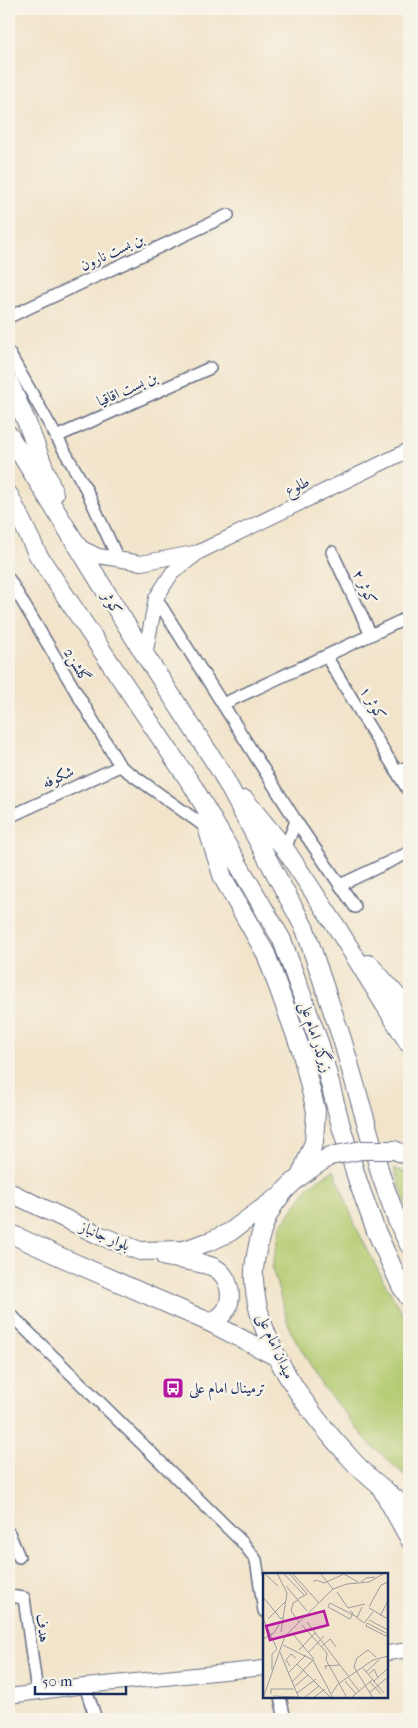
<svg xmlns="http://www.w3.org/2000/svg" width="418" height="1728" viewBox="0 0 418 1728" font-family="'IM FELL French Canon',Amiri,serif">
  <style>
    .green { fill: #b3ca6f; stroke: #677c66 }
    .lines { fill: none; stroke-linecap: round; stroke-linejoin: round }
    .minor-casing { stroke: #666e84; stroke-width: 14 }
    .tertiary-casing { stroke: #666e84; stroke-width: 16 }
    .primary-casing { stroke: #666e84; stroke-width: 20 }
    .minor { stroke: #fff; stroke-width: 11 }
    .tertiary { stroke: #fff; stroke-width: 14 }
    .primary { stroke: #fff; stroke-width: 18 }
    .primary-bridge-casing { stroke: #666e84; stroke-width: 20; stroke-linecap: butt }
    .primary-bridge { stroke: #fff; stroke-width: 18 }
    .labels { text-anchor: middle; stroke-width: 5; stroke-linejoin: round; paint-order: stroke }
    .street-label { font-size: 15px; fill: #1b2f5e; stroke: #f7f3e8 }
    .poi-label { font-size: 15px; fill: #1b2f5e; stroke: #f7f3e8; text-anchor: start }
    .inset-road { fill: none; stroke: #9c9c9f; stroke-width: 1 }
    .view { fill: #b5179e; fill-opacity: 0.15; stroke: #b5179e; stroke-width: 2.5 }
    .inset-edge { fill: none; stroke: #1b2f5e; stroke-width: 2.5 }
  </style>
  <rect width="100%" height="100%" fill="#f7f3e8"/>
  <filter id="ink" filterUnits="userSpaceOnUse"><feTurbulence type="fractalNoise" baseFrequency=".02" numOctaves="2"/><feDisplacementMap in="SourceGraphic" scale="10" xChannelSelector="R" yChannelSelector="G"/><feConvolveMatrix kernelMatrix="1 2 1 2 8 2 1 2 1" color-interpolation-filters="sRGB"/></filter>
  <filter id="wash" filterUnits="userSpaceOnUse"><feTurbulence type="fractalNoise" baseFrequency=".0096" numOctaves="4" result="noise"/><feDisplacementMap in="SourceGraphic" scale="20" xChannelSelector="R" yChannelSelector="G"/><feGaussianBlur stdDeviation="1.12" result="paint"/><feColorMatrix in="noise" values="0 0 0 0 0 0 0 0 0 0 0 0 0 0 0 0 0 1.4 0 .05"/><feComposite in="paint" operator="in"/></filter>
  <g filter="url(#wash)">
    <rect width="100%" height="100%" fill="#f2e4ca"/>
    <path class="green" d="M 394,1168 L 409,1174 L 409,1214 Z
      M 334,1170 L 356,1227 L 381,1276 L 409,1325 L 409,1479 L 370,1444 L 323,1387 L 290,1330 L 272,1268 L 281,1226 L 310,1185 Z"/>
  </g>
  <g filter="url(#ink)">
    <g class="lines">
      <g class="minor-casing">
        <path id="minor" d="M 9,317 L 228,215
          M 9,353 L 86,489 L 118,559
          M 56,437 L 210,368
          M 332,552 L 371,635
          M 9,579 L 120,766 L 207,828
          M 156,598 L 296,821 L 355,907
          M 326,656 L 409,792
          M 223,704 L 409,617
          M 397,772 L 409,766
          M 9,817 L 120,766
          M 285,849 L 296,821
          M 340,885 L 408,853
          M 9,1313 L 243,1543 L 256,1560 L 264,1611
          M 9,1533 L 19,1557
          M 9,1596 L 24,1598 L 37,1692
          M 85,1686 L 96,1719
          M 280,1697 L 285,1719"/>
      </g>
      <g class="tertiary-casing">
        <path id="tertiary" d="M 76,545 L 98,556 L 141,563 L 199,552 L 172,573 L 156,598 L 145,655
          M 199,552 L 409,450
          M 380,1490 L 409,1542
          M 387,1653 L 409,1650
          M 9,1696 L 85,1686 L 264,1668"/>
      </g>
      <g class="primary-casing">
        <path id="primary" d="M 9,382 L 27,423 L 54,494
          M 9,435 L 145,655 L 220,770 L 305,929 L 342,1039 L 366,1122 L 381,1176 L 397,1220 L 409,1245
          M 9,495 L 38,555 L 194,788 L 282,940 L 320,1045 L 341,1126 L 358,1182 L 376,1231 L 401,1286 L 409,1298
          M 245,800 L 285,849 L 336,926 L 409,1044
          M 205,821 L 223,878 L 266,954 L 301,1050 L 316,1111 L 314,1142 L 300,1177
          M 369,964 L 397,996 L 409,1015
          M 394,1150 L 409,1156
          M 330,1156 C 314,1167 295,1178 282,1194 C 270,1208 262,1227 258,1245 C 256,1256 253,1267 254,1279 C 256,1343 310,1415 352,1460 C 369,1479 390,1494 409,1510
          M 9,1192 L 101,1236 L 140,1251 L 184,1250 L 211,1241 L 230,1232 L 275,1199
          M 9,1233 L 61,1257 L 211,1323 L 277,1357
          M 165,1257 C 176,1259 207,1263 215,1268 C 229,1276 234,1296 226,1310 C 222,1316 216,1320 211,1323"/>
      </g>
      <use href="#minor" class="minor"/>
      <use href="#tertiary" class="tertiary"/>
      <use href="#primary" class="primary"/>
      <g class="primary-bridge-casing">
        <path id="primary-bridge" d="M 330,1156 L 362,1150 L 394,1150"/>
      </g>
      <use href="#primary-bridge" class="primary-bridge"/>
    </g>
  </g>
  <defs>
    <g id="bus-square" transform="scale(1.125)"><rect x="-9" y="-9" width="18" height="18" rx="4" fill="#b5179e" stroke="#f7f3e8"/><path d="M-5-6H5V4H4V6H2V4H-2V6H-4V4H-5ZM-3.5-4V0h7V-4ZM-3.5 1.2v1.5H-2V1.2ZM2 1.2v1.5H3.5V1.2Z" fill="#fff"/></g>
  </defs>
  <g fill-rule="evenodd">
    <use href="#bus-square" x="173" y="1388"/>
  </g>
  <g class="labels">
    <g class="street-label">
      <text transform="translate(112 252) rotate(-25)" y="5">بن بست نارون</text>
      <text transform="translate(127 389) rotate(-24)" y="5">بن بست اقاقیا</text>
      <text transform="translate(297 486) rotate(-26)" y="5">طلوع</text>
      <text transform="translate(365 587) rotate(65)" y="5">کوثر ۲</text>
      <text transform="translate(112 603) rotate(58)" y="5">کوثر</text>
      <text transform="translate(77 665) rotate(59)" y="5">گلشن2</text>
      <text transform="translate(373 703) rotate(59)" y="5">کوثر ۱</text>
      <text transform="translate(58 777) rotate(-25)" y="5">شکوفه</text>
      <text transform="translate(316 1037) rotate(72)" y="5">زیرگذر امام علی</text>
      <text transform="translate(105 1236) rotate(23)" y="5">بلوار جانباز</text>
      <text transform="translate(276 1346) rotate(66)" y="5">میدان امام علی</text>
      <text transform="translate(43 1628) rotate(82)" y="5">هدف</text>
    </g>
    <g class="poi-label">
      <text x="189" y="1393">ترمینال امام علی</text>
    </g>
  </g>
  <g transform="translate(263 1573)">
    <rect width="125" height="125" fill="#f2e4ca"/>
    <path class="inset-road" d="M 1,0 L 15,13M 14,0 L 24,20 L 18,59M 20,0 L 41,22M 26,0 L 44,21 L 35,26M 29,0 L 56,30M 57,0 L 70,16M 50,9 L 53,7 L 61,10 L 81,1 L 95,9M 98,9 L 103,5 L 112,4M 23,13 L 44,38M 74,19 L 85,35 L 102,31M 0,24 L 18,46 L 20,44M 35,27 L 30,30 L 28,38 L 36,49M 67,30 L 65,34 L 87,46 L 90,40 L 87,38M 67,30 L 94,44M 99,34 L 94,45 L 101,50 L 110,39M 106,34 L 118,12 L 125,9M 106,35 L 125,46M 117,43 L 125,28M 0,45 L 14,76 L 9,81 L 9,97M 5,46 L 22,29M 106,47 L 125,57M 44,49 L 86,104M 39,52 L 64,80M 30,61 L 51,86M 125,61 L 104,50 L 103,53 L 125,64M 0,66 L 11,60 L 18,48M 20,72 L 50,87 L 70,125M 58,74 L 67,66 L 73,74M 36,77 L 53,59M 17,79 L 25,99M 45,80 L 61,63M 64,80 L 63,87 L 76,110M 34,91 L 68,125M 27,93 L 23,87 L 28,81 L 33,85M 100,95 L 121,120M 63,96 L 62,93 L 76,92M 25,99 L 36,125M 103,99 L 116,87M 25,100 L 43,82M 105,102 L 111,96 L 115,105M 86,105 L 96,118M 82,108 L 93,121M 29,109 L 50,87M 107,109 L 118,121M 110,109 L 124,96M 76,110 L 84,125M 31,114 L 45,102M 34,120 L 53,106M 69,120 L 75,111 L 110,87 L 125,83M 106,120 L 125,104M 8,121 L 8,116 L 31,116M 10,123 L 35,124M 0,125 L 22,63 L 70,16 L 84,11 L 106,9 L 120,1M 41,125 L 56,113M 50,125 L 62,116M 88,125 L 109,107M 110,125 L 91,94 L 94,85 L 105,77 L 113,84"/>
    <path class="view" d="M 61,38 L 65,52 L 7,67 L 3,53 Z"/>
    <rect width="125" height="125" class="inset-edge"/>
  </g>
  <rect width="418" height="1728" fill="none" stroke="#f7f3e8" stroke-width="30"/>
  <path d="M35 1686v8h91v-8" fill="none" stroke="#1b2f5e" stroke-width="2.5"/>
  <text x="42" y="1686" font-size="15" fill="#1b2f5e" stroke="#f7f3e8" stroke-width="4" paint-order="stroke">50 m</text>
</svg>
